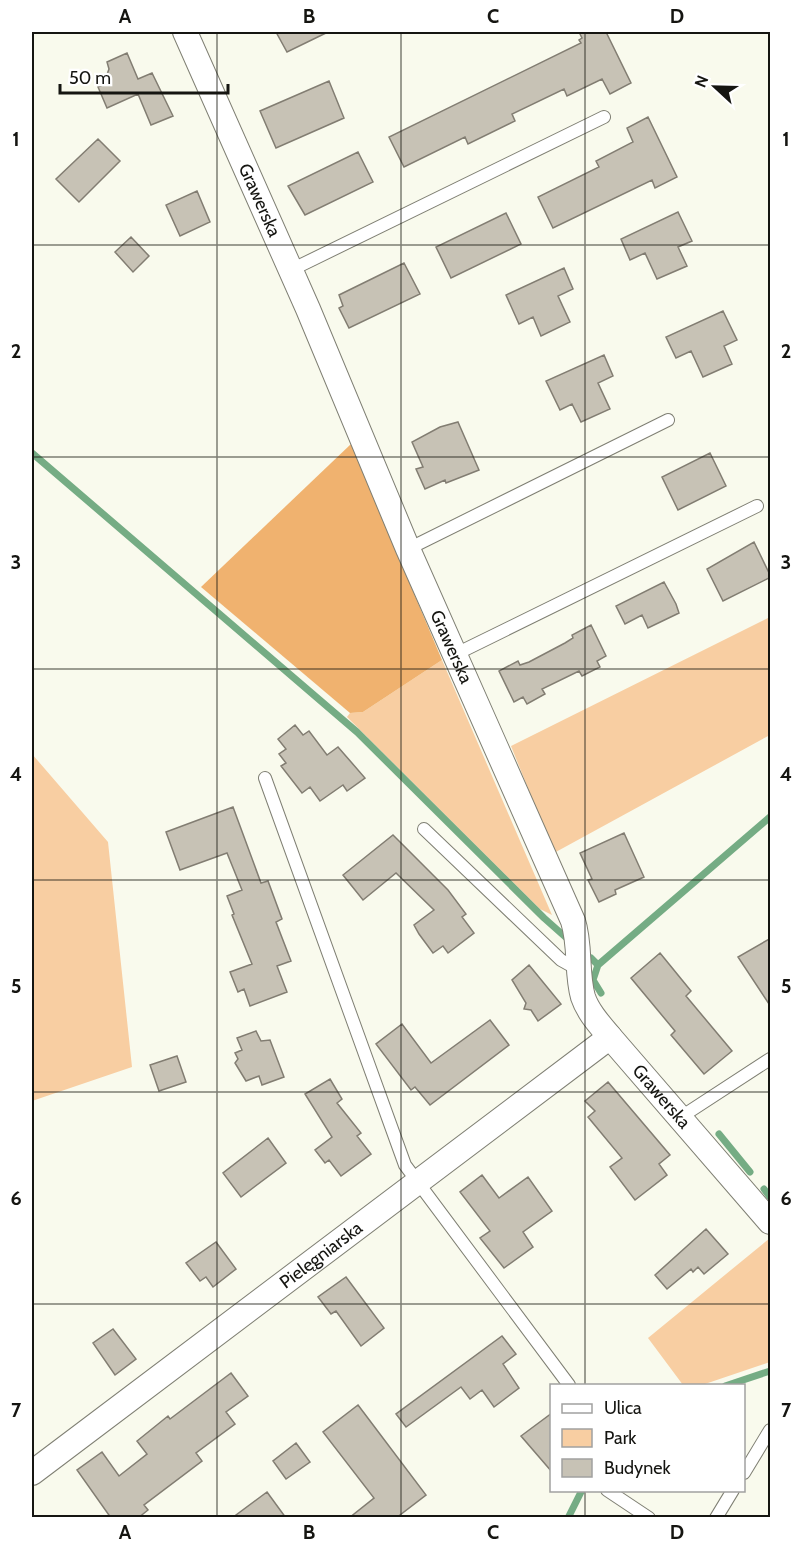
<svg xmlns="http://www.w3.org/2000/svg" width="802" height="1549" viewBox="0 0 802 1549" font-family="Cabin,sans-serif">
  <style>
    .green { fill: #f8cea2 }
    .forest { fill: #f0b26f }
    .lines { fill: none; stroke-linecap: round; stroke-linejoin: round }
    .stream { stroke: #75ac84; stroke-width: 7 }
    .building { fill: #c7c2b5; stroke: #827d72; stroke-width: 1.5 }
    .lane-casing { stroke: #7f7f73; stroke-width: 14 }
    .street-casing { stroke: #7f7f73; stroke-width: 26 }
    .lane { stroke: #fff; stroke-width: 12 }
    .street { stroke: #fff; stroke-width: 24 }
    .grid { fill: none; stroke: #151511; stroke-width: 1.5; stroke-opacity: 0.55 }
    .labels { text-anchor: middle; stroke-width: 4.5; stroke-linejoin: round; paint-order: stroke }
    .street-label { font-size: 18px; fill: #151511; stroke: #fff }
    .neatline { fill: none; stroke: #151511; stroke-width: 2 }
    .grid-label { font-size: 20px; text-anchor: middle; font-weight: bold; fill: #151511 }
  </style>
  <rect width="100%" height="100%" fill="#f9faed"/>
  <path class="green" d="M 770,617 L 770,735 L 554,853 L 511,746 Z
    M 442,660 L 552,915 L 540,909 L 347,717 L 350,713 L 363,712 Z
    M 32,754 L 108,842 L 132,1067 L 32,1101 Z
    M 770,1238 L 770,1362 L 702,1385 L 683,1385 L 648,1338 Z"/>
  <path class="forest" d="M 351,444 L 442,660 L 363,712 L 350,713 L 201,587 Z"/>
  <g class="lines">
    <path class="stream" d="M 32,453 L 357,732 L 544,918 L 571,942
      M 591,958 L 598,965
      M 601,993 L 593,980 L 598,965 L 770,817
      M 719,1134 L 750,1172
      M 764,1189 L 770,1197
      M 725,1386 L 770,1371
      M 568,1518 L 582,1490"/>
  </g>
  <path class="building" d="M 276,32 L 328,32 L 287,52 Z
    M 579,32 L 606,32 L 631,83 L 610,94 L 602,79 L 567,96 L 564,89 L 512,114 L 515,121 L 468,144 L 465,137 L 404,167 L 389,137 L 581,43 L 579,40 L 582,38 Z
    M 127,53 L 138,79 L 152,73 L 173,116 L 151,125 L 138,94 L 107,108 L 98,87 L 103,85 L 109,69 L 107,62 Z
    M 329,81 L 344,118 L 276,148 L 260,111 Z
    M 648,117 L 677,177 L 655,188 L 652,180 L 553,228 L 538,197 L 599,167 L 596,161 L 633,142 L 627,128 Z
    M 98,139 L 120,161 L 79,202 L 56,179 Z
    M 358,152 L 373,182 L 305,215 L 288,186 Z
    M 197,191 L 210,222 L 180,236 L 166,205 Z
    M 678,212 L 692,241 L 678,247 L 687,266 L 657,279 L 645,253 L 630,260 L 621,239 Z
    M 506,213 L 521,244 L 451,278 L 436,247 Z
    M 131,237 L 149,256 L 133,272 L 115,252 Z
    M 404,263 L 420,294 L 349,328 L 339,308 L 343,306 L 339,295 Z
    M 564,268 L 573,289 L 558,296 L 570,322 L 541,336 L 533,317 L 519,324 L 506,295 Z
    M 723,311 L 737,340 L 724,346 L 732,364 L 703,377 L 691,351 L 676,358 L 666,337 Z
    M 604,355 L 613,376 L 598,383 L 610,409 L 581,422 L 572,404 L 560,410 L 546,381 Z
    M 458,422 L 479,470 L 446,483 L 445,480 L 425,489 L 416,469 L 423,467 L 412,442 L 440,427 Z
    M 710,453 L 726,486 L 678,510 L 662,477 Z
    M 754,542 L 771,577 L 723,601 L 707,569 Z
    M 664,582 L 676,604 L 679,613 L 648,628 L 642,615 L 625,624 L 616,606 Z
    M 591,625 L 606,656 L 597,661 L 600,667 L 582,676 L 579,671 L 542,689 L 545,694 L 527,704 L 523,697 L 514,702 L 499,671 L 518,661 L 520,665 L 529,662 L 565,643 L 573,638 L 572,635 Z
    M 295,725 L 303,735 L 309,731 L 327,755 L 338,747 L 365,778 L 347,791 L 343,785 L 320,801 L 310,787 L 302,793 L 281,766 L 286,763 L 279,754 L 286,749 L 278,739 Z
    M 233,807 L 261,883 L 268,881 L 282,919 L 276,922 L 291,961 L 277,966 L 287,992 L 250,1006 L 244,989 L 238,992 L 230,972 L 252,964 L 232,915 L 234,914 L 227,896 L 242,890 L 227,853 L 180,870 L 166,832 Z
    M 624,833 L 644,877 L 615,890 L 616,894 L 599,902 L 588,880 L 592,879 L 580,853 Z
    M 393,835 L 448,890 L 466,914 L 462,917 L 474,933 L 448,953 L 443,946 L 433,953 L 419,934 L 414,925 L 434,910 L 396,873 L 363,900 L 343,875 Z
    M 771,938 L 771,1007 L 738,957 Z
    M 660,953 L 691,991 L 686,996 L 732,1051 L 704,1074 L 671,1035 L 675,1031 L 631,978 Z
    M 529,965 L 561,1004 L 538,1021 L 531,1010 L 524,1009 L 526,1003 L 512,980 Z
    M 490,1020 L 509,1045 L 430,1105 L 415,1087 L 411,1090 L 376,1044 L 402,1024 L 431,1063 Z
    M 256,1031 L 261,1041 L 270,1040 L 284,1077 L 262,1085 L 259,1076 L 246,1081 L 235,1063 L 238,1059 L 235,1053 L 242,1050 L 237,1038 Z
    M 177,1056 L 186,1082 L 159,1091 L 150,1065 Z
    M 330,1079 L 342,1099 L 337,1103 L 361,1133 L 357,1136 L 371,1154 L 341,1176 L 329,1160 L 325,1163 L 315,1150 L 332,1137 L 305,1094 Z
    M 608,1082 L 670,1155 L 659,1164 L 667,1175 L 635,1200 L 610,1167 L 622,1158 L 588,1117 L 595,1111 L 585,1101 Z
    M 268,1138 L 286,1163 L 241,1197 L 223,1173 Z
    M 482,1175 L 499,1198 L 528,1177 L 552,1211 L 523,1232 L 533,1247 L 504,1268 L 480,1238 L 490,1231 L 460,1192 Z
    M 706,1229 L 728,1254 L 704,1274 L 698,1267 L 693,1272 L 691,1269 L 667,1289 L 655,1275 Z
    M 216,1242 L 236,1269 L 213,1287 L 206,1277 L 200,1281 L 186,1263 Z
    M 346,1277 L 384,1328 L 361,1346 L 336,1311 L 331,1314 L 318,1297 Z
    M 113,1329 L 136,1359 L 115,1375 L 93,1343 Z
    M 502,1336 L 516,1354 L 503,1364 L 519,1388 L 494,1407 L 482,1390 L 470,1399 L 461,1387 L 406,1427 L 396,1414 Z
    M 231,1373 L 248,1396 L 226,1412 L 235,1424 L 196,1453 L 202,1461 L 144,1505 L 148,1510 L 138,1518 L 111,1518 L 77,1470 L 102,1452 L 119,1476 L 147,1454 L 137,1441 L 168,1416 L 170,1419 Z
    M 358,1405 L 426,1495 L 396,1518 L 349,1518 L 374,1498 L 323,1432 Z
    M 552,1413 L 552,1472 L 521,1436 Z
    M 296,1443 L 310,1462 L 286,1479 L 273,1461 Z
    M 267,1492 L 286,1518 L 232,1518 Z"/>
  <g class="lines">
    <g class="lane-casing">
      <path id="lane" d="M 291,270 L 604,117
        M 408,549 L 668,420
        M 456,654 L 757,506
        M 265,778 L 405,1165 L 569,1385
        M 424,829 L 561,960 L 579,970
        M 681,1117 L 770,1059
        M 744,1473 L 770,1430
        M 607,1490 L 649,1518
        M 716,1518 L 733,1490"/>
    </g>
    <g class="street-casing">
      <g id="street">
        <path id="s1" d="M 185,32 L 308,309 L 408,549 L 573,921 C 581,946 576,973 583,997 C 588,1012 600,1025 610,1037 L 770,1222"/>
        <path id="s2" d="M 32,1473 L 610,1037"/>
      </g>
    </g>
    <use href="#lane" class="lane"/>
    <use href="#street" class="street"/>
  </g>
  <path class="grid" d="M 217,32 L 217,1518M 401,32 L 401,1518M 585,32 L 585,1386M 32,245 L 770,245M 32,457 L 770,457M 32,669 L 770,669M 32,880 L 770,880M 32,1092 L 770,1092M 32,1304 L 770,1304M 585,1490 L 585,1518"/>
  <g class="labels">
    <g class="street-label">
      <text dy="6" stroke="none"><textPath href="#s1" startOffset="184">Grawerska</textPath></text>
      <text dy="6" stroke="none"><textPath href="#s1" startOffset="670">Grawerska</textPath></text>
      <text dy="6" stroke="none"><textPath href="#s1" startOffset="1174">Grawerska</textPath></text>
      <text dy="6" stroke="none"><textPath href="#s2" startOffset="362">Pielęgniarska</textPath></text>
    </g>
  </g>
  <rect width="802" height="1549" fill="none" stroke="#ffffff" stroke-width="66"/>
  <rect x="550" y="1384" width="195" height="108" fill="#ffffff" stroke="#a1a1a0" stroke-width="1.5"/>
  <rect x="562" y="1404" width="30" height="9" fill="#ffffff" stroke="#a1a1a0" stroke-width="1.5"/>
  <text x="604" y="1414" font-size="18" fill="#151511">Ulica</text>
  <rect x="562" y="1429" width="30" height="18" fill="#f8cea2" stroke="#a1a1a0" stroke-width="1.5"/>
  <text x="604" y="1444" font-size="18" fill="#151511">Park</text>
  <rect x="562" y="1459" width="30" height="18" fill="#c7c2b5" stroke="#a1a1a0" stroke-width="1.5"/>
  <text x="604" y="1474" font-size="18" fill="#151511">Budynek</text>
  <g transform="translate(715 87) rotate(292)" stroke="#ffffff" stroke-width="4.5" paint-order="stroke">
  <path d="M0-4.5L10 22L0 15L-10 22Z" fill="#151511"/>
  <text y="-9" font-size="16" font-weight="bold" text-anchor="middle" fill="#151511">N</text>
  </g>
  <path d="M60 84v9h168v-9" fill="none" stroke="#151511" stroke-width="3"/>
  <text x="69" y="84" font-size="18" fill="#151511" stroke="#ffffff" stroke-width="4.5" paint-order="stroke">50 m</text>
  <rect x="33" y="33" width="736" height="1483" class="neatline"/>
  <g class="grid-label">
    <text x="125" y="23">A</text>
    <text x="309" y="23">B</text>
    <text x="493" y="23">C</text>
    <text x="677" y="23">D</text>
    <text x="16" y="146">1</text>
    <text x="786" y="146">1</text>
    <text x="16" y="358">2</text>
    <text x="786" y="358">2</text>
    <text x="16" y="569">3</text>
    <text x="786" y="569">3</text>
    <text x="16" y="781">4</text>
    <text x="786" y="781">4</text>
    <text x="16" y="993">5</text>
    <text x="786" y="993">5</text>
    <text x="16" y="1205">6</text>
    <text x="786" y="1205">6</text>
    <text x="16" y="1417">7</text>
    <text x="786" y="1417">7</text>
    <text x="125" y="1539">A</text>
    <text x="309" y="1539">B</text>
    <text x="493" y="1539">C</text>
    <text x="677" y="1539">D</text>
  </g>
</svg>
